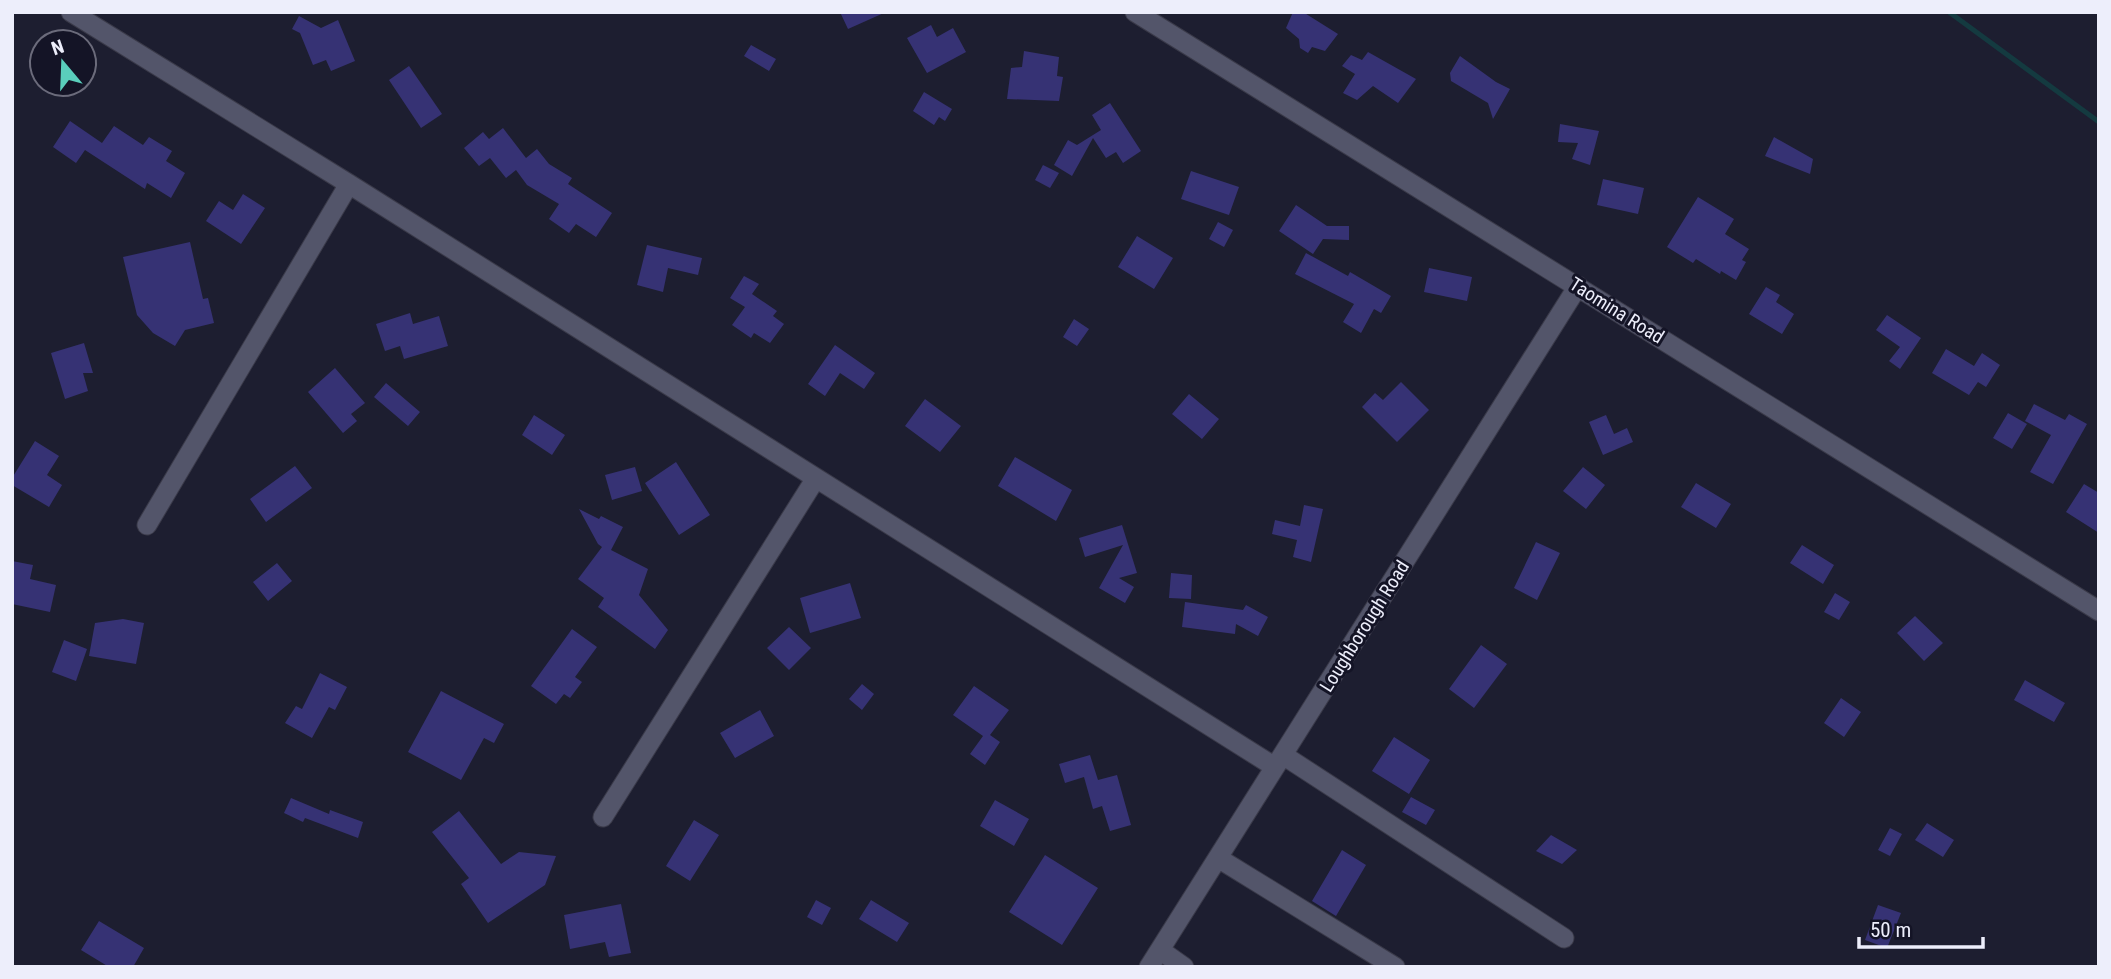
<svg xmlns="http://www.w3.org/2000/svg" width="2111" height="979" viewBox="0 0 2111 979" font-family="'Roboto Condensed',sans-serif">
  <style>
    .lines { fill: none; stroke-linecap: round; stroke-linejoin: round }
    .stream { stroke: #143a40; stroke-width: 5 }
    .building { fill: #363274 }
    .street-casing { stroke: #3a3a49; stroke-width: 21 }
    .street { stroke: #53556a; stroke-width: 19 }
    .labels { text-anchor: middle; stroke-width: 6; stroke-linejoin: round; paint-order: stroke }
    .street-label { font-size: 19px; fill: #edeefb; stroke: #141426 }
  </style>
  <rect width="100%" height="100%" fill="#1d1e30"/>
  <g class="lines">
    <path class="stream" d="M 1949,12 L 2099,122"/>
  </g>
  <path class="building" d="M 840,12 L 886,12 L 848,29 Z
    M 1293,12 L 1303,12 L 1338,34 L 1325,51 L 1312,47 L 1308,53 L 1300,48 L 1299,39 L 1286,28 Z
    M 299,16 L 321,28 L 338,20 L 355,61 L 331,71 L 326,60 L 313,65 L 300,33 L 292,29 Z
    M 931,25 L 937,37 L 953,28 L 966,52 L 927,73 L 907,38 Z
    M 751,45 L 776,59 L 769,71 L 744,56 Z
    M 1024,51 L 1059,57 L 1057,76 L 1063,77 L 1059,101 L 1007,99 L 1011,68 L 1022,67 Z
    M 1368,52 L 1416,79 L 1398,103 L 1373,86 L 1357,100 L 1343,93 L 1355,74 L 1342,66 L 1351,55 L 1362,60 Z
    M 1460,56 L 1496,82 L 1510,89 L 1493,119 L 1488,103 L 1451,81 L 1450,73 Z
    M 409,66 L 442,114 L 421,128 L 389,80 Z
    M 924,92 L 952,109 L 945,121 L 939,117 L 934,125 L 913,111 Z
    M 1110,103 L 1141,151 L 1123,163 L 1116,152 L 1106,158 L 1093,138 L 1072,176 L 1054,165 L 1068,140 L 1077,145 L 1101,130 L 1092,115 Z
    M 70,121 L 102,143 L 114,126 L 143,145 L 149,137 L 172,151 L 166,161 L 185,173 L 171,198 L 147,183 L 145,189 L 85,150 L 76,163 L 53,147 Z
    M 1560,124 L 1599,131 L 1590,165 L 1572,159 L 1578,143 L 1558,142 Z
    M 503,128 L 526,158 L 537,149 L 549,164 L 572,178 L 568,184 L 612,213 L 596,237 L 576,224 L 569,233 L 549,219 L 559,204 L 527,185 L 516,170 L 506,178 L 490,158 L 479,166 L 464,148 L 483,132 L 489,139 Z
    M 1774,137 L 1813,159 L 1810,174 L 1765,156 Z
    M 1043,165 L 1059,173 L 1050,188 L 1035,180 Z
    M 1191,171 L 1239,187 L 1229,215 L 1181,199 Z
    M 1603,179 L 1644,188 L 1638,214 L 1597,205 Z
    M 243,194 L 265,208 L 241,244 L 206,221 L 219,201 L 233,210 Z
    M 1698,197 L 1734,219 L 1725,234 L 1749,249 L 1742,260 L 1746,262 L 1736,280 L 1721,271 L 1720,274 L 1696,259 L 1693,263 L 1667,247 Z
    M 1296,205 L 1327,226 L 1349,226 L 1349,240 L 1323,239 L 1313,254 L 1279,231 Z
    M 1218,222 L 1233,230 L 1224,247 L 1209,239 Z
    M 1137,236 L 1173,258 L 1154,289 L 1118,267 Z
    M 190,242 L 203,299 L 208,298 L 214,323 L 185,330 L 175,346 L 153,333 L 137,315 L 123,257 Z
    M 647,245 L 702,258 L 698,275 L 668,268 L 663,292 L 637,285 Z
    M 1306,253 L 1348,276 L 1350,272 L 1391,296 L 1381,313 L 1374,309 L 1361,333 L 1343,322 L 1354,304 L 1295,274 Z
    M 1429,268 L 1472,277 L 1467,301 L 1424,292 Z
    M 744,276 L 759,284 L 752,294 L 777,311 L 773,316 L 784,324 L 770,343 L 754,333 L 751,338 L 732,325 L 745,307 L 730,298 Z
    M 1766,287 L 1780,295 L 1776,302 L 1794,314 L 1782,334 L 1749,314 Z
    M 410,313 L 413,324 L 439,316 L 448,346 L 404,359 L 400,346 L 385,351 L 376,324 Z
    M 1887,315 L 1921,338 L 1900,369 L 1889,361 L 1900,347 L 1876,330 Z
    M 1074,319 L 1089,329 L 1077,346 L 1063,337 Z
    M 84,343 L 93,373 L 83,373 L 88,391 L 65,399 L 51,353 Z
    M 835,345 L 875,373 L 864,389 L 840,373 L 825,396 L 808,384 Z
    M 1946,349 L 1974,366 L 1982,353 L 2000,365 L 1986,387 L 1978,382 L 1969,395 L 1932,373 Z
    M 335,368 L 365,403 L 351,414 L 357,421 L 343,433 L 308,392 Z
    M 1401,382 L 1429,410 L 1397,442 L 1362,407 L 1375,393 L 1383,400 Z
    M 386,383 L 420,412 L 408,426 L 374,397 Z
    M 1189,394 L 1219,419 L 1202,439 L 1172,414 Z
    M 925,399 L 961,426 L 940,452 L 905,426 Z
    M 2034,404 L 2065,420 L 2069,414 L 2087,424 L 2053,484 L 2030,472 L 2051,435 L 2025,421 Z
    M 2008,413 L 2027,424 L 2012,449 L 1993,438 Z
    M 534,415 L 565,435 L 552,455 L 522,435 Z
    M 1606,415 L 1614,434 L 1627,428 L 1633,442 L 1603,455 L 1589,422 Z
    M 35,441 L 59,456 L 47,475 L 62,485 L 49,507 L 12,485 L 12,478 Z
    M 1015,457 L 1072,490 L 1056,521 L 998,486 Z
    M 676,462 L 710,515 L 679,535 L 645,483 Z
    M 295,466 L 312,488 L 266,522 L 250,499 Z
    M 635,467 L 642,491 L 612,500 L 605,475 Z
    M 1583,467 L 1605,485 L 1586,509 L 1563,491 Z
    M 1696,483 L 1731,504 L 1716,528 L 1681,507 Z
    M 2084,484 L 2099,493 L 2099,533 L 2066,512 Z
    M 1304,505 L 1323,509 L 1311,562 L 1293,557 L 1297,540 L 1272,534 L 1275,520 L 1300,526 Z
    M 579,509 L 599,519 L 601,516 L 623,527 L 611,550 L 648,569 L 639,595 L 668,630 L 655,649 L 598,607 L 604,598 L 578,579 L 602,547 L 598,544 Z
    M 1122,525 L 1137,573 L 1119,578 L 1134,587 L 1125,603 L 1099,588 L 1123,545 L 1085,557 L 1079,538 Z
    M 1536,542 L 1560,553 L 1537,600 L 1514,588 Z
    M 1802,545 L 1834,565 L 1823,584 L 1790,563 Z
    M 12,561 L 33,565 L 30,579 L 56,585 L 50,612 L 12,604 Z
    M 277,563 L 292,581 L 268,601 L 253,582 Z
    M 1171,573 L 1192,575 L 1191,599 L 1169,598 Z
    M 850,583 L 861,618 L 810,633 L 800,598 Z
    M 1835,593 L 1850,602 L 1839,620 L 1824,612 Z
    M 1185,602 L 1243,610 L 1246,605 L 1268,617 L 1258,636 L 1236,624 L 1235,634 L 1182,627 Z
    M 1915,616 L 1943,643 L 1924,661 L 1897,633 Z
    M 123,619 L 144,623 L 136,664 L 89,656 L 95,623 Z
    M 789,627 L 811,648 L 789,670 L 767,648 Z
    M 572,629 L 597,647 L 575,677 L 582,682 L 570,698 L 564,694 L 556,704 L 531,686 Z
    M 64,640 L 87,649 L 76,681 L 52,672 Z
    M 1481,645 L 1507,664 L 1474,708 L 1449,689 Z
    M 320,673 L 347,687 L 335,710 L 329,707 L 312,738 L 285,723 L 296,706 L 302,709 Z
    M 2025,680 L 2065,703 L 2054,722 L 2014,700 Z
    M 862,684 L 874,694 L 862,710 L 849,699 Z
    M 974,686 L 1009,710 L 990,735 L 1000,742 L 985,765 L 970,754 L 983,736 L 953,715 Z
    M 441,691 L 504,724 L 494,743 L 484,738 L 461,780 L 408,752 Z
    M 1841,698 L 1861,712 L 1844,737 L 1824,723 Z
    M 760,710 L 774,736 L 735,758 L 720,733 Z
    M 1394,737 L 1430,760 L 1409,794 L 1372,771 Z
    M 1090,755 L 1098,780 L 1117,775 L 1131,825 L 1110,831 L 1102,806 L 1093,809 L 1084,777 L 1065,783 L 1059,764 Z
    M 1411,797 L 1435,810 L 1426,825 L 1402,812 Z
    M 291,798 L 329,814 L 330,810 L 363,822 L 358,838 L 305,818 L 303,822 L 284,813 Z
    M 995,800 L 1029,819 L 1014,846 L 980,826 Z
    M 459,811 L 501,864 L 519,852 L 556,856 L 545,885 L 488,923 L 461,884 L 469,878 L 432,832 Z
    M 694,820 L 719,835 L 690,881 L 666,866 Z
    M 1927,823 L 1954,840 L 1943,857 L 1915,840 Z
    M 1890,828 L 1902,834 L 1890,856 L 1878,850 Z
    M 1551,835 L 1577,850 L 1562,864 L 1536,851 Z
    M 1342,850 L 1366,865 L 1336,916 L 1312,901 Z
    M 1045,855 L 1098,888 L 1062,945 L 1009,912 Z
    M 816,900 L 831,908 L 822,925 L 807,917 Z
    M 871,900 L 909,923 L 897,942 L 859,919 Z
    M 621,904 L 631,953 L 609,957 L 605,942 L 570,949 L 564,915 Z
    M 1878,905 L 1901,913 L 1887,948 L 1865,940 Z
    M 99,921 L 144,948 L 133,967 L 109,967 L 81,950 Z"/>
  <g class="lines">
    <g class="street-casing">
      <path id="street" d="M 71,12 L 349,184 L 1275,767
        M 1135,12 L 2099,611
        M 147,525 L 349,184
        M 1283,755 L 1564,938
        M 603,817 L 816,478
        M 1218,858 L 1395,967
        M 1160,950 L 1184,967
        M 1149,967 L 1578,286"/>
    </g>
    <use href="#street" class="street"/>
  </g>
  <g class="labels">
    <g class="street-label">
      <text transform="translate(1617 310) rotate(32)" y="7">Taomina Road</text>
      <text transform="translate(1364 626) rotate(-58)" y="7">Loughborough Road</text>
    </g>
  </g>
  <rect width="2111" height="979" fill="none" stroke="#edeefb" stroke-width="28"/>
  <g transform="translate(63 63) rotate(341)"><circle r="33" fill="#141426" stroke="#6b6b7b" stroke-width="2"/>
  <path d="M0-5L12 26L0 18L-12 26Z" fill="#5acebc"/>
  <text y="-10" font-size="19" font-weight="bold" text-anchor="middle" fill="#edeefb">N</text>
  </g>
  <path d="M1859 937v10h124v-10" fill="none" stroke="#edeefb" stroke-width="3.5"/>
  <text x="1870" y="937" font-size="21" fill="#edeefb" stroke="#141426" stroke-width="5" paint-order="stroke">50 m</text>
</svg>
